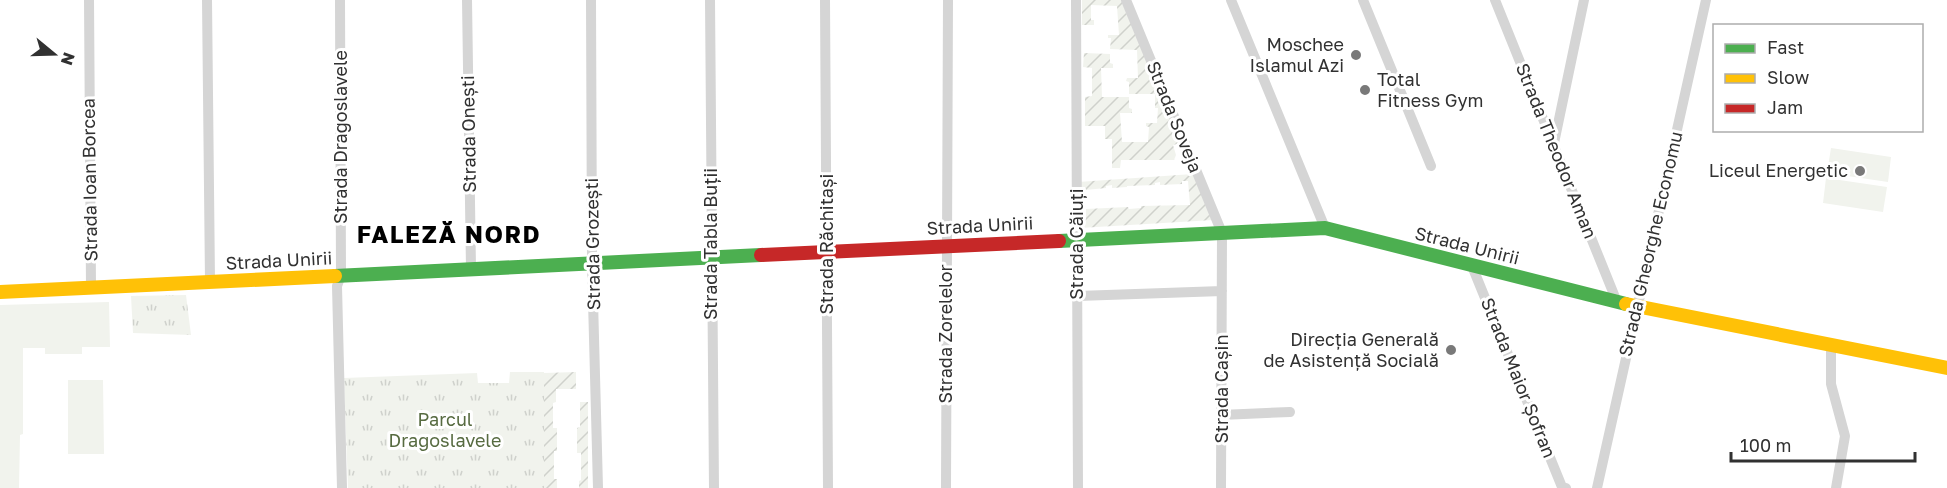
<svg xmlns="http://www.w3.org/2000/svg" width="1947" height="488" viewBox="0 0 1947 488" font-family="'Golos Text',sans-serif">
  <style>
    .grass { fill: #f1f3ed }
    .park { fill: url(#park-tufts) }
    .garden { fill: url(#garden-furrows) }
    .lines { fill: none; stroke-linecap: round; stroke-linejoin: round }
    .street { stroke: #d5d5d5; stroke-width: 10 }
    .fast { stroke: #4caf50; stroke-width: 14 }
    .slow { stroke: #ffc107; stroke-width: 14 }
    .jam { stroke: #c62828; stroke-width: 14 }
    .poi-dot { fill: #797979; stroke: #fff; stroke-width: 2 }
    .labels { text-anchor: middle; stroke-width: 6; stroke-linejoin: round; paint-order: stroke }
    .poi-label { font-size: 18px; fill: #313131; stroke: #fff; text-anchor: end }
    .street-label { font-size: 18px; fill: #313131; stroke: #fff }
    .park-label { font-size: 18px; fill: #576b41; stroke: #fff }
    .district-label { font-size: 24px; font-weight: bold; letter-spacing: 1.5px; fill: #000; stroke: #fff }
  </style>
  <defs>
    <pattern id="park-tufts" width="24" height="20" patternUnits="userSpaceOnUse" patternTransform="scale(1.5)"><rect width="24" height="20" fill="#f1f3ed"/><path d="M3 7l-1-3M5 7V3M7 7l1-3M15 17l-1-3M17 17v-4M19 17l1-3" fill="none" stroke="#cfd1cc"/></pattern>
    <pattern id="garden-furrows" width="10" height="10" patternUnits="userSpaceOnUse" patternTransform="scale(1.5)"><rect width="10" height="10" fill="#f1f3ed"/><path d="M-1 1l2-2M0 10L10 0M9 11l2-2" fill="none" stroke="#cfd1cc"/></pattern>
  </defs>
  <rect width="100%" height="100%" fill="#fff"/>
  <path class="grass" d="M 1831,148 L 1891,157 L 1888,182 L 1827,173 Z
    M 1826,178 L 1887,187 L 1883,212 L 1823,203 Z
    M 109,302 L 110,347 L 82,347 L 82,354 L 45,354 L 45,348 L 23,348 L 23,434 L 20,435 L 19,488 L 0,488 L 0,305 Z
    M 68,380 L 103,380 L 104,454 L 68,454 Z"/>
  <path class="park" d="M 186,295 L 191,335 L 133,333 L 131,296 Z
    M 510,372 L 544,372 L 544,488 L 348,488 L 344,378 L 477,373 L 478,383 L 509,383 Z"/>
  <path class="garden" d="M 1082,0 L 1121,0 L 1181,143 L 1173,145 L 1176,155 L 1174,160 L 1121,160 L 1120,168 L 1112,168 L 1112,139 L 1105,139 L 1105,126 L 1085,126 L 1085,97 L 1092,96 L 1092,68 L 1083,67 L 1084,53 L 1110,54 L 1110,63 L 1113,64 L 1113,68 L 1101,68 L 1102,97 L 1129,97 L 1129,108 L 1132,109 L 1132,113 L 1120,113 L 1122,142 L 1148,142 L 1149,127 L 1146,126 L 1146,123 L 1157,123 L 1158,108 L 1155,108 L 1155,94 L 1129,94 L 1129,82 L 1126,81 L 1127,78 L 1138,78 L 1137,50 L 1110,49 L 1111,38 L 1108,38 L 1108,35 L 1119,35 L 1117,6 L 1091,5 L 1091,20 L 1094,20 L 1094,25 L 1082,25 Z
    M 1193,174 L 1213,220 L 1080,228 L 1080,212 L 1086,212 L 1086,209 L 1128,207 L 1129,209 L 1141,208 L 1141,206 L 1190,205 L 1188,181 L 1182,181 L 1182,184 L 1160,185 L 1160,182 L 1155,183 L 1155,185 L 1127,186 L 1127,187 L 1112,188 L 1112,185 L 1106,186 L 1106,188 L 1085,190 L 1085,187 L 1078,188 L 1078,182 Z
    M 576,372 L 576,389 L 556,389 L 556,402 L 553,403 L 553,428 L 557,428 L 557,451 L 554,451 L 554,479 L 557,479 L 557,488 L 544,488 L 544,373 Z
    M 580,402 L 588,402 L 588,488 L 579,488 L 579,481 L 581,480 L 581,453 L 577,453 L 577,428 L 580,427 Z"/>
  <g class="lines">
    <path class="street" d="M 89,0 L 91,288
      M 207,0 L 210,282
      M 340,0 L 341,275 L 337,286 L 342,488
      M 467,0 L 471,269
      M 591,0 L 592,263 L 598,488
      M 710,0 L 714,488
      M 825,0 L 828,488
      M 1076,0 L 1078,488
      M 1126,0 L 1222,233 L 1221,488
      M 1231,0 L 1325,228
      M 1363,0 L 1431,166
      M 1495,0 L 1617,302
      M 1554,143 L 1584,0
      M 1472,266 L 1562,487 L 1566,488
      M 1078,296 L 1222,291
      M 1831,345 L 1831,384 L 1845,436 L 1836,488
      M 1221,415 L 1290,412
      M 946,488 L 948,0
      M 1597,488 L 1706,0"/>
    <path class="fast" d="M 1059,241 L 1325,228 L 1626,304
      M 335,276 L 761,255"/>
    <path class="slow" d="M 0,292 L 335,276
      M 1626,304 L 1947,368"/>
    <path class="jam" d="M 761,255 L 1059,241"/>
  </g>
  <g class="poi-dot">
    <circle cx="1356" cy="55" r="6"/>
    <circle cx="1365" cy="90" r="6"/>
    <circle cx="1860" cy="171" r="6"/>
    <circle cx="1451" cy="350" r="6"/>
  </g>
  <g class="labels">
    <g class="poi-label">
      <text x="1344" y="51">Moschee<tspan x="1344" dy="21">Islamul Azi</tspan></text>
      <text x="1377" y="86" text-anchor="start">Total<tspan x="1377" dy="21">Fitness Gym</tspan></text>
      <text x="1848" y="177">Liceul Energetic</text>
      <text x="1439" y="346">Direcția Generală<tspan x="1439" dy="21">de Asistență Socială</tspan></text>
    </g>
    <g class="street-label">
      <text transform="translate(1174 117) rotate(68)" y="6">Strada Soveja</text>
      <text transform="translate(469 134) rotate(-91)" y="6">Strada Onești</text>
      <text transform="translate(341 137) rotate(-90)" y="6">Strada Dragoslavele</text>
      <text transform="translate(1556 151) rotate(68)" y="6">Strada Theodor Aman</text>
      <text transform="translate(90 180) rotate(-91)" y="6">Strada Ioan Borcea</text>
      <text transform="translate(980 226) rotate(-3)" y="6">Strada Unirii</text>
      <text transform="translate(593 244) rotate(-91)" y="6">Strada Grozești</text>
      <text transform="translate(711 244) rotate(-90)" y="6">Strada Tabla Buții</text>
      <text transform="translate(827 244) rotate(-90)" y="6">Strada Răchitași</text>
      <text transform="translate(1077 244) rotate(-90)" y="6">Strada Căiuți</text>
      <text transform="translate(1651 244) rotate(-77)" y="6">Strada Gheorghe Economu</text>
      <text transform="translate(1467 246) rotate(14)" y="6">Strada Unirii</text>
      <text transform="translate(279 261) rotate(-3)" y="6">Strada Unirii</text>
      <text transform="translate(946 334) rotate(-90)" y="6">Strada Zorelelor</text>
      <text transform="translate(1518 378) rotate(68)" y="6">Strada Maior Șofran</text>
      <text transform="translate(1222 389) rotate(-90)" y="6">Strada Cașin</text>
    </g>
    <g class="park-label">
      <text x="445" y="426">Parcul<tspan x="445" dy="21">Dragoslavele</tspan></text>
    </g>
    <g class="district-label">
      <text x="449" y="243">FALEZĂ NORD</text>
    </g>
  </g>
  <rect x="1713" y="24" width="210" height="108" fill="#ffffff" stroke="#adadad" stroke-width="1.5"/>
  <rect x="1725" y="44" width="30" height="9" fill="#4caf50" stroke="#adadad" stroke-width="1.5"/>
  <text x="1767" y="54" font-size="18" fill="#313131">Fast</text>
  <rect x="1725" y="74" width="30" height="9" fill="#ffc107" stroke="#adadad" stroke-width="1.5"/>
  <text x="1767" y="84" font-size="18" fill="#313131">Slow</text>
  <rect x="1725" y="104" width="30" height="9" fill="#c62828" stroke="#adadad" stroke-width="1.5"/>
  <text x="1767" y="114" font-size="18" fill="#313131">Jam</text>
  <g transform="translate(54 54) rotate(109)" stroke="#ffffff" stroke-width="4.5" paint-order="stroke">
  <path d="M0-4.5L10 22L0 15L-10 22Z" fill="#313131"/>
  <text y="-9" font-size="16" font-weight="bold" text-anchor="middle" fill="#313131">N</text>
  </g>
  <path d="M1731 452v9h184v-9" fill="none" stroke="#313131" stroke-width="3"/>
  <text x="1740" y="452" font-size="18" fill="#313131" stroke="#ffffff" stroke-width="4.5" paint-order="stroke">100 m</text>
</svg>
